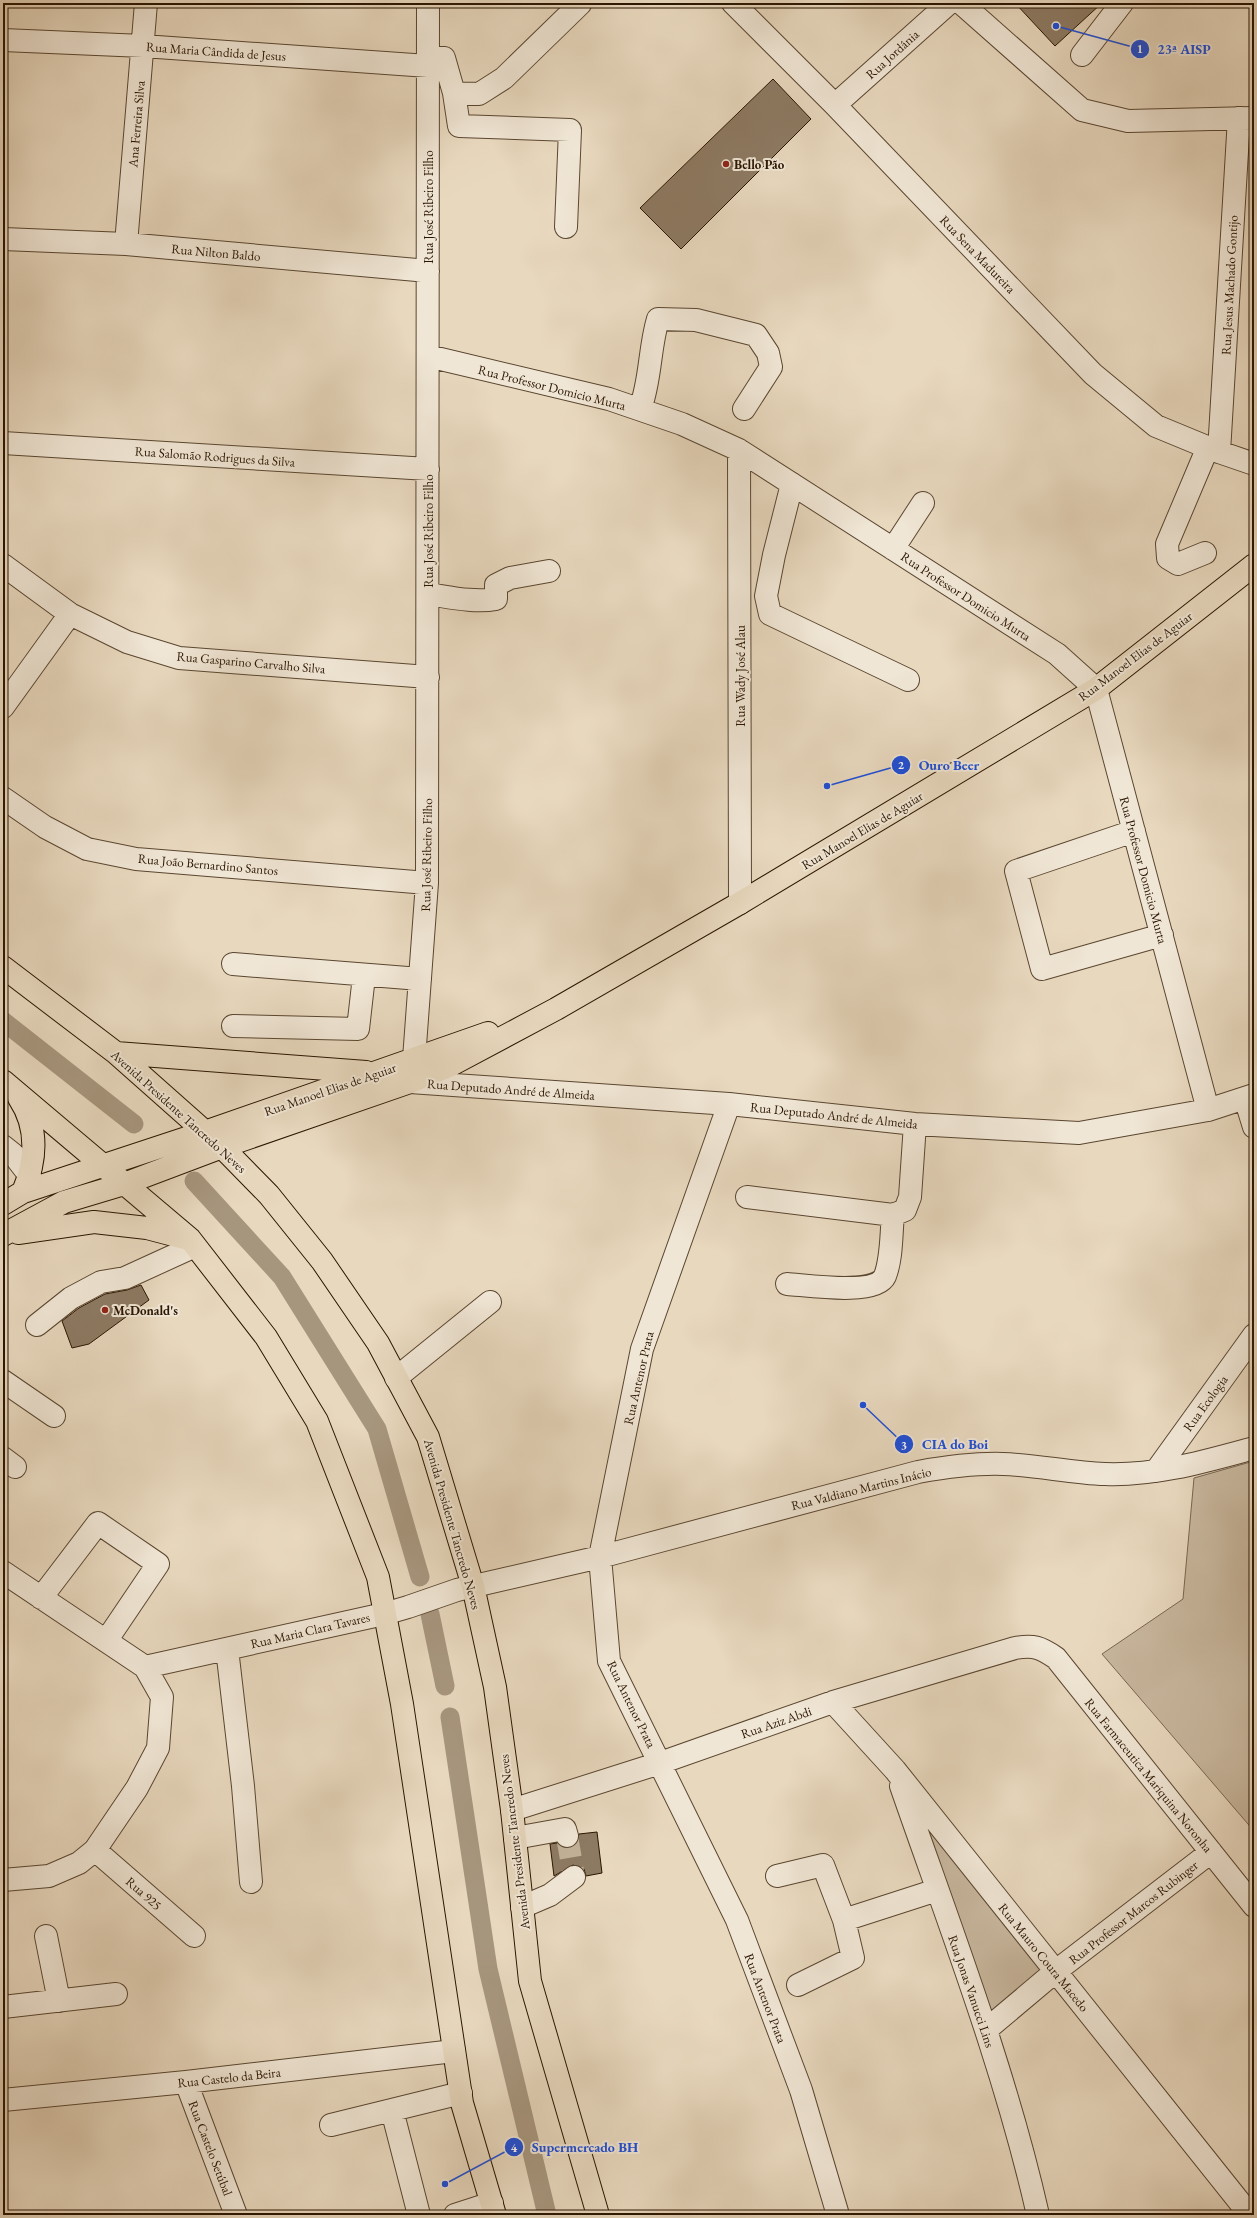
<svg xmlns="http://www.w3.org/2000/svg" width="1257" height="2218" viewBox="0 0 1257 2218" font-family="'EB Garamond',serif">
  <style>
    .green { fill: #c8b79e; stroke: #796650 }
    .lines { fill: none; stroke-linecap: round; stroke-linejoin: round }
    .canal { stroke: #a7967e; stroke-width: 19 }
    .building { fill: #8d7a63; stroke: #2a1501 }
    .minor-tunnel { stroke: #c2b198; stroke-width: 22; stroke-dasharray: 22 11; stroke-linecap: butt }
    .minor-casing { stroke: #5a4630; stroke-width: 24 }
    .major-casing { stroke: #2a1501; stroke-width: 24 }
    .minor { stroke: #f0e6d5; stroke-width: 22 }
    .major { stroke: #e8d8be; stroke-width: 22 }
    .poi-dot { fill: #8f2418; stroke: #f0e6d5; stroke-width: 1.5 }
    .labels { text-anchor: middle; stroke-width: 4; stroke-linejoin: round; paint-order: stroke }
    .street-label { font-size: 13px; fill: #2a1501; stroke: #f0e6d5 }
    .poi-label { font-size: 13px; font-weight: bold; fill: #2a1501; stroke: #f0e6d5; text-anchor: start }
    .leader { fill: none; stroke: #1d4ed8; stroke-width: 1.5 }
    .callout-dot { fill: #1d4ed8; stroke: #f0e6d5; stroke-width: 1.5 }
    .mark-label { font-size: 12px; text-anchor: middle; font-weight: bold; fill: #fff }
    .callout-label { font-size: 14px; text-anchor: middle; font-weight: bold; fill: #1d4ed8; stroke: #f0e6d5; stroke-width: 4; stroke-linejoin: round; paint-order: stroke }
  </style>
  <rect width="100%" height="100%" fill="#e8d8be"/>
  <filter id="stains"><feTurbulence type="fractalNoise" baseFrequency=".005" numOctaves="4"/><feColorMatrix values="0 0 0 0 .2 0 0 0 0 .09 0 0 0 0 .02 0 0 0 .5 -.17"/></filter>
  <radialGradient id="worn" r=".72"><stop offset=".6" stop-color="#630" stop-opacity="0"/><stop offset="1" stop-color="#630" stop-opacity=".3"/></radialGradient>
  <path class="green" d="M 1254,1461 L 1254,1831 L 1102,1654 L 1183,1599 L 1194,1478 Z
    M 895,1770 L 1056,1971 L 986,2030 Z"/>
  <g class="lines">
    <path class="canal" d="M 3,1021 L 134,1124
      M 194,1181 L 282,1277 L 377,1429 L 420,1577
      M 430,1614 L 445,1686
      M 450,1717 L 488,1969 L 547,2215"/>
  </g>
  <path class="building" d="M 1015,3 L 1102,3 L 1055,46 Z
    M 773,79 L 811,119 L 681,249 L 640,208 Z
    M 141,1285 L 149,1300 L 89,1344 L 72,1348 L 62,1321 L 79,1308 L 105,1294 L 127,1290 Z
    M 597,1832 L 602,1873 L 586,1876 L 584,1869 L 573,1865 L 554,1876 L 550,1844 L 557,1843 L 564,1848 L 570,1848 L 576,1844 L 579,1834 Z"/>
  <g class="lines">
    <path class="minor-tunnel" d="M 567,1836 L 574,1877"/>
    <g class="minor-casing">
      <path id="minor" d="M 733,3 L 835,105 L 1093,374 L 1156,426 L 1219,452 L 1254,464
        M 961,3 L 1082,110 L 1128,121 L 1253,118
        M 3,40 L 143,46 L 428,66
        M 1082,55 L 1122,3
        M 428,56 L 444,58 L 454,93 L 459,126 L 570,130 L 566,227
        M 454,93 L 479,94 L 504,78 L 580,4
        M 835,105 L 949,3
        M 3,239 L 126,244 L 428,271
        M 126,244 L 146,3
        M 428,356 L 609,399 L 682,424 L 739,450 L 1057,654 L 1096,689 L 1208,1110
        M 640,409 C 651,380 649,349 658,319 L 696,320 L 756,335 L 768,353 L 771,367 L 744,409
        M 3,443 L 428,469
        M 739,450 L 740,903
        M 1219,452 L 1239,118
        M 792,484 L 774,555 L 766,596 L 770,614 L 908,680
        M 893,549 L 923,503
        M 1205,553 L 1178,564 L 1168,558 L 1167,544 L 1208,447
        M 3,565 L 70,614 L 127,642 L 179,658 L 428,677
        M 428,594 C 449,597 474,603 496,599 L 496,585 L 510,578 L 549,571
        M 3,707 L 70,614
        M 3,798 L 45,827 L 87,849 L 136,859 L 427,883
        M 1134,831 L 1016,871 L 1042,969 L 1162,935
        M 233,964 L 420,979
        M 233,1026 L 358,1029 L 364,976
        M 414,1059 L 427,883 L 428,3
        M 410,1082 L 729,1104 L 915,1124 L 1079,1133 L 1208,1110 L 1254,1095
        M 1245,1098 L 1254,1127
        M 729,1104 L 642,1349 L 600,1557 L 609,1661 L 737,1920 L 801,2090 L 838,2215
        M 3,1146 L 13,1154 L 30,1176
        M 747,1197 L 893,1215 L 905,1210 L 910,1197 L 915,1124
        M 787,1284 C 806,1285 876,1296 885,1276 C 892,1258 891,1234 893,1215
        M 37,1325 L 71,1298 L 101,1282 L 125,1278 L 195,1246
        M 396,1378 L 490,1302
        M 3,1381 L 54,1416
        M 3,1458 L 15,1467
        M 1156,1471 L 1254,1335
        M 3,1572 L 145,1667 L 162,1697 L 158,1748 L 137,1788 L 95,1850 L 79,1863 L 49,1876 L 3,1880
        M 41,1598 L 98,1523 L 158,1564 L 106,1641
        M 227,1649 L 243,1786 L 251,1882
        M 145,1667 L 384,1614 L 408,1607 L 457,1590 L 600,1557 L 918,1472 C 946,1467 974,1463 1003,1464 C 1037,1465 1071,1473 1105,1474 C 1156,1476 1206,1461 1254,1448
        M 833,1702 L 895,1770 L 1250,2215
        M 901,1786 C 950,1927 1005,2069 1038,2215
        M 512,1810 L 660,1763 L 833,1702 L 1015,1648 C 1034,1645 1040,1647 1056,1658 L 1254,1906
        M 515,1838 L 565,1829 L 567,1836
        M 95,1850 L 194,1936
        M 777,1876 L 823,1865 L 844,1920 L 937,1890
        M 522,1907 L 550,1895 L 574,1877
        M 46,1936 L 59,2001
        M 798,1985 L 853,1958 L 844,1920
        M 3,2007 L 116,1994
        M 986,2030 L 1056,1971 L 1211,1852
        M 186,2082 L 236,2215
        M 3,2100 L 186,2082 L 454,2051
        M 392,2110 L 419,2215
        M 331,2125 L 461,2093
        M 455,2215 L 492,2203"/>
    </g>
    <g class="major-casing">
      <path id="major" d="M 3,967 L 116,1053 L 222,1147 L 269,1195 L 322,1261 L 378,1343 L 428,1437 L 473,1586 L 495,1687 L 512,1810 L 530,1981 L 598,2215
        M 116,1053 L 366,1072
        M 3,1081 L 190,1239 L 266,1337 L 317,1421 L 378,1577 L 402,1704 L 462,2103 L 495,2215
        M 19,1098 C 39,1128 36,1161 23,1192
        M 3,1204 L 23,1192 L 205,1132 L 488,1033
        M 18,1233 L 94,1222 L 147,1228 L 185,1238
        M 3,1235 L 64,1202 L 124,1184 L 222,1147 L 410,1082 L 451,1065 L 556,1009 L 740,903 L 1096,689 L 1254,565"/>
    </g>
    <use href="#minor" class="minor"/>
    <use href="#major" class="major"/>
  </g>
  <g class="poi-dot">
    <circle cx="726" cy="164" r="4"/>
    <circle cx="105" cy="1310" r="4"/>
  </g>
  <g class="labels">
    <g class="street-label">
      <text transform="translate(216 51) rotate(4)" y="5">Rua Maria Cândida de Jesus</text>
      <text transform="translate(892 54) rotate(-42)" y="5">Rua Jordânia</text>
      <text transform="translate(136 124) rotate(-85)" y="5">Ana Ferreira Silva</text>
      <text transform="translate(428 207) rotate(-90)" y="5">Rua José Ribeiro Filho</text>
      <text transform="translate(216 252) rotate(5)" y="5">Rua Nilton Baldo</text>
      <text transform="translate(978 254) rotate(46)" y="5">Rua Sena Madureira</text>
      <text transform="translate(1229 285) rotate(-87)" y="5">Rua Jesus Machado Gontijo</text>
      <text transform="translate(552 387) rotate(14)" y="5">Rua Professor Domicio Murta</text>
      <text transform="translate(215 456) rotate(4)" y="5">Rua Salomão Rodrigues da Silva</text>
      <text transform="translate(428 531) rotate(-90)" y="5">Rua José Ribeiro Filho</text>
      <text transform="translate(966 596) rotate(33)" y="5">Rua Professor Domicio Murta</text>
      <text transform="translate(1135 656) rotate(-37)" y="5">Rua Manoel Elias de Aguiar</text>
      <text transform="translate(251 662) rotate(5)" y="5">Rua Gasparino Carvalho Silva</text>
      <text transform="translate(740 676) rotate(-90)" y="5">Rua Wady José Alau</text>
      <text transform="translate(862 830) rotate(-31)" y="5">Rua Manoel Elias de Aguiar</text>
      <text transform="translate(426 855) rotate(-89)" y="5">Rua José Ribeiro Filho</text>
      <text transform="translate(208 864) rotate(5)" y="5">Rua João Bernardino Santos</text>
      <text transform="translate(1144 870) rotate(75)" y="5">Rua Professor Domicio Murta</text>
      <text transform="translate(330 1089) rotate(-19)" y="5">Rua Manoel Elias de Aguiar</text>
      <text transform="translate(511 1089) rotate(4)" y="5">Rua Deputado André de Almeida</text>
      <text transform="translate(179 1111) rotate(42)" y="5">Avenida Presidente Tancredo Neves</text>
      <text transform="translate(834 1115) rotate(6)" y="5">Rua Deputado André de Almeida</text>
      <text transform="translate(638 1378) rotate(-77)" y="5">Rua Antenor Prata</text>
      <text transform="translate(1205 1403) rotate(-54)" y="5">Rua Ecologia</text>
      <text transform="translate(861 1488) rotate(-14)" y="5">Rua Valdiano Martins Inácio</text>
      <text transform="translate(453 1524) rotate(74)" y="5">Avenida Presidente Tancredo Neves</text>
      <text transform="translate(310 1630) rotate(-13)" y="5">Rua Maria Clara Tavares</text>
      <text transform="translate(632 1704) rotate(64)" y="5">Rua Antenor Prata</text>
      <text transform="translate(776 1722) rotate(-19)" y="5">Rua Aziz Abdi</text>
      <text transform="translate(1149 1775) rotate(51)" y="5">Rua Farmaceutica Mariquina Noronha</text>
      <text transform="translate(514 1842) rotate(-97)" y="5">Avenida Presidente Tancredo Neves</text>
      <text transform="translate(144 1893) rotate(41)" y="5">Rua 925</text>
      <text transform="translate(1133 1912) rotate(-38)" y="5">Rua Professor Marcos Rubinger</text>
      <text transform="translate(1044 1957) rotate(51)" y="5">Rua Mauro Coura Macedo</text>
      <text transform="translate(972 1991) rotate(71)" y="5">Rua Jonas Vanucci Lins</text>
      <text transform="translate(766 1998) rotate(69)" y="5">Rua Antenor Prata</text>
      <text transform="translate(229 2077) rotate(-6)" y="5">Rua Castelo da Beira</text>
      <text transform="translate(211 2148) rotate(69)" y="5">Rua Castelo Setúbal</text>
    </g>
    <g class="poi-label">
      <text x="734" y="169">Bello Pão</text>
      <text x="113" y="1315">McDonald's</text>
    </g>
  </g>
  <path class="leader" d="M1056 26L1140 49M827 786L901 765M863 1405L904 1444M445 2184L514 2147"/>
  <g class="callout-dot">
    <circle cx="1056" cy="26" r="4"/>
    <circle cx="827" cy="786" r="4"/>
    <circle cx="863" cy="1405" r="4"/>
    <circle cx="445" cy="2184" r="4"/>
    <circle cx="1140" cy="49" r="10"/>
    <circle cx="901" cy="765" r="10"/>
    <circle cx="904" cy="1444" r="10"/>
    <circle cx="514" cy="2147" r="10"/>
  </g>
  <g class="mark-label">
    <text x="1140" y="53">1</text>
    <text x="901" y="769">2</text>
    <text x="904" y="1449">3</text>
    <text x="514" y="2152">4</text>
  </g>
  <g class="callout-label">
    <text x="1184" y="54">23ª AISP</text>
    <text x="949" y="770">Ouro Beer</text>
    <text x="955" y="1449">CIA do Boi</text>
    <text x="585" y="2152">Supermercado BH</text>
  </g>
  <rect width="1257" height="2218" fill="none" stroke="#e8d8be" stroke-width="16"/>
  <rect x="4" y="4" width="1249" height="2210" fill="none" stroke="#2a1501" stroke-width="2"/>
  <rect x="8" y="8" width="1241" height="2202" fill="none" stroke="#2a1501"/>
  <rect width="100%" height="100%" filter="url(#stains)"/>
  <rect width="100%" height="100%" fill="url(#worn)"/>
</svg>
